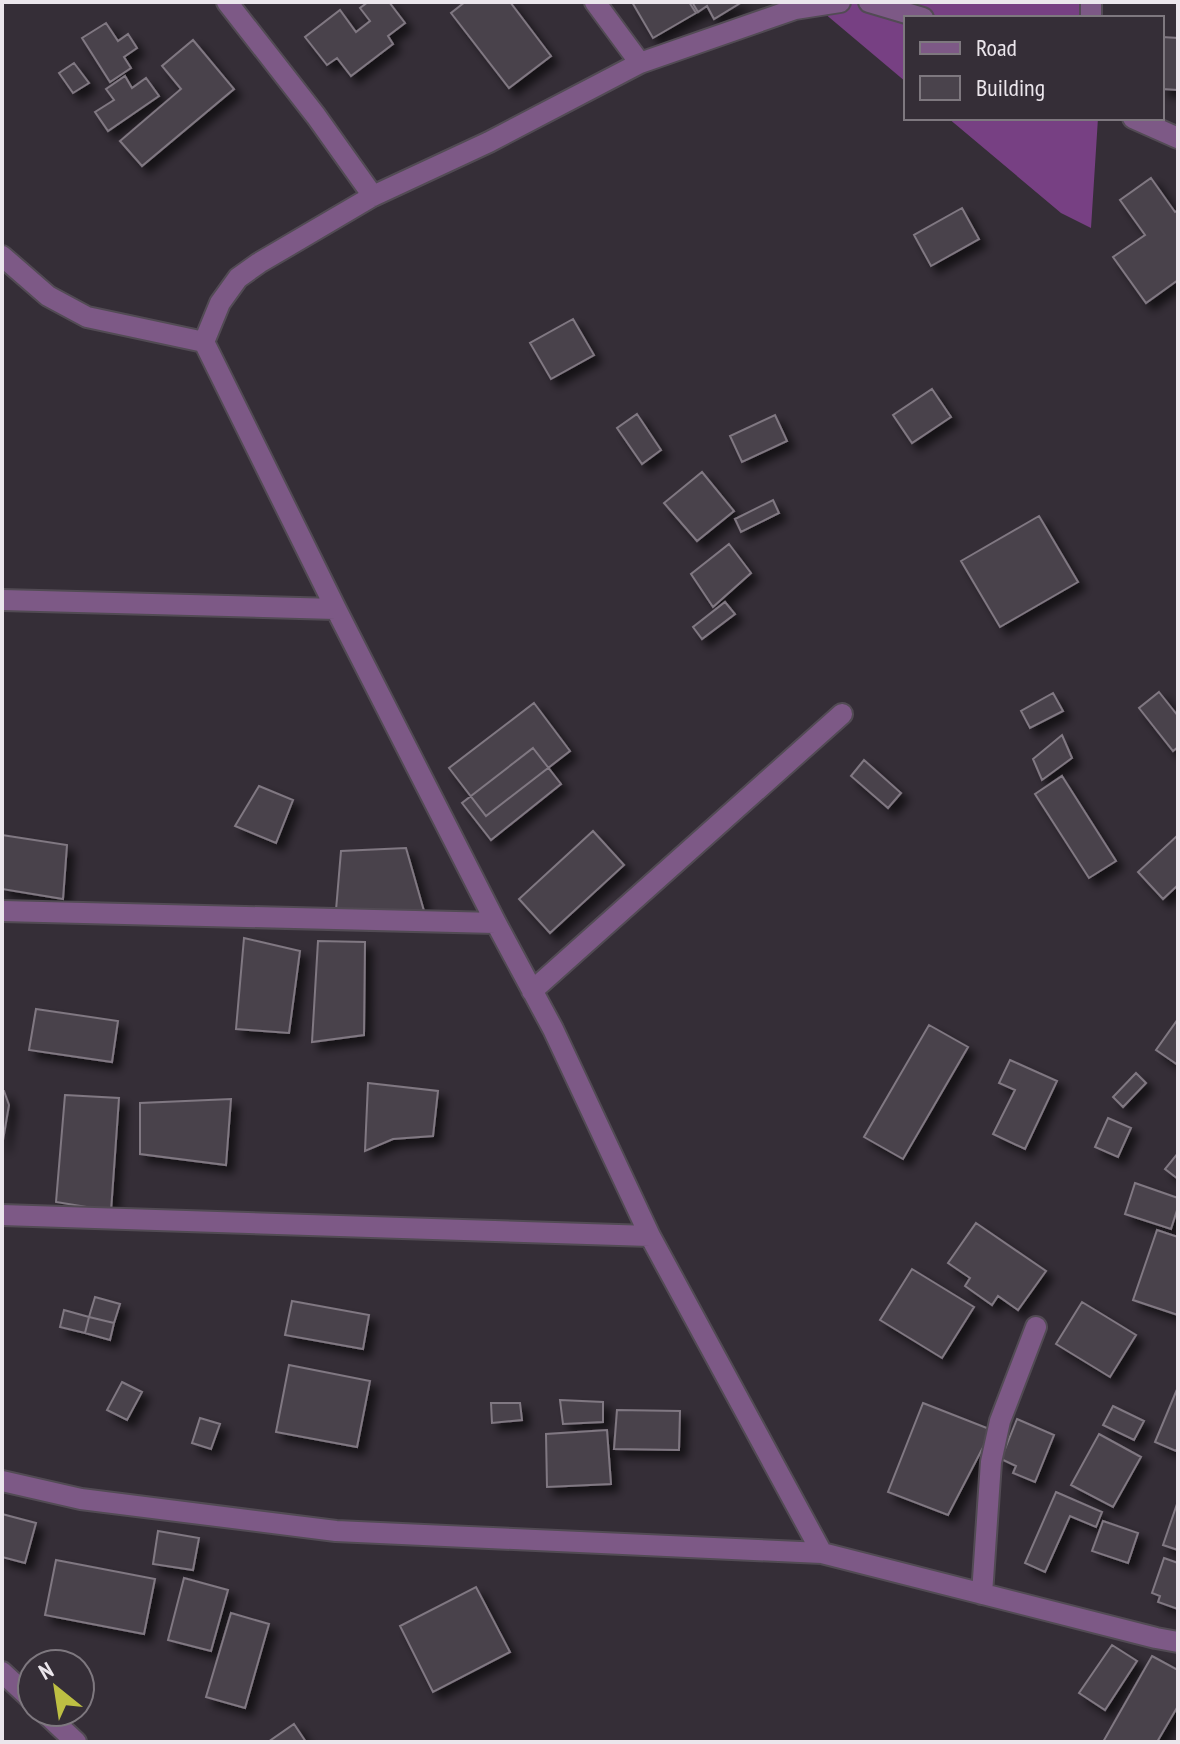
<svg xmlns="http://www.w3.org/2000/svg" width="1180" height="1744" viewBox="0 0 1180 1744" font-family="'PT Sans Narrow',sans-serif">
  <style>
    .forest { fill: #774083 }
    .building { fill: #4a434c; stroke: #807882; stroke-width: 2; filter: url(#shadow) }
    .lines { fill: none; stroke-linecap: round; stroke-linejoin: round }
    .minor-casing { stroke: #524b54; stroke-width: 24 }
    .minor { stroke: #7d5986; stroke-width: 20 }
  </style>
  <defs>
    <filter id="shadow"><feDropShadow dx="7" dy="7" stdDeviation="4" flood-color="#0009"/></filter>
  </defs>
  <rect width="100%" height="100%" fill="#352e37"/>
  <path class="forest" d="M 811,2 L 1094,2 L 1096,18 L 906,18 L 906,82 Z
    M 948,118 L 1098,118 L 1091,228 L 1061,213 Z"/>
  <path class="building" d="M 368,2 L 389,2 L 405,23 L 388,36 L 393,44 L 351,76 L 337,58 L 327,65 L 305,37 L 340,10 L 356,32 L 370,21 L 360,8 Z
    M 465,2 L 510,2 L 551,56 L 509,88 L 451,13 Z
    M 632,2 L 689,2 L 696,13 L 653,38 Z
    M 692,2 L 742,2 L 714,19 L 707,6 L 698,12 Z
    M 106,23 L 118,41 L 128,34 L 137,48 L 124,57 L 131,68 L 110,82 L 82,38 Z
    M 1162,37 L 1178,38 L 1178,90 L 1162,89 Z
    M 193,40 L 234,89 L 142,166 L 120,141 L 181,89 L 162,66 Z
    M 74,63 L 89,83 L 73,93 L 59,73 Z
    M 125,76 L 132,88 L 146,78 L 159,96 L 108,131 L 95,112 L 114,100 L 106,89 Z
    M 1151,178 L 1175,212 L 1178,210 L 1178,280 L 1146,303 L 1113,257 L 1145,235 L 1120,200 Z
    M 962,208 L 979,239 L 931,266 L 914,235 Z
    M 573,319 L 594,355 L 551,379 L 530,343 Z
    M 932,389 L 951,417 L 912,443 L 893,415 Z
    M 637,414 L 661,450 L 642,464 L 617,428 Z
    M 775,415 L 787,441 L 742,462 L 730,436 Z
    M 702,472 L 734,511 L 697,541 L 664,503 Z
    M 773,500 L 779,513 L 741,532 L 735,519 Z
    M 1039,516 L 1078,582 L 1000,627 L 961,561 Z
    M 729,544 L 751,573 L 713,607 L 691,574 Z
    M 725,602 L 735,614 L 702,639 L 693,627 Z
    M 1159,692 L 1178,716 L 1178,747 L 1173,751 L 1139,708 Z
    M 1053,693 L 1063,711 L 1030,728 L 1021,711 Z
    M 534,703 L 570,751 L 486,816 L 449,768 Z
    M 1062,735 L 1072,758 L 1042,780 L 1033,759 Z
    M 533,748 L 561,784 L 491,840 L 462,803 Z
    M 864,760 L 901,793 L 888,808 L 851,776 Z
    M 1062,776 L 1116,861 L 1089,878 L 1035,794 Z
    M 259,786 L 293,800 L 276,843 L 235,826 Z
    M 593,831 L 624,865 L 550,933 L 519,899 Z
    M 2,835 L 67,845 L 63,899 L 2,889 Z
    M 1178,835 L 1178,885 L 1163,899 L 1138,872 Z
    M 406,848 L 424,911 L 336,910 L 341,851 Z
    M 244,938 L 300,951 L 289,1033 L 236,1029 Z
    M 318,941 L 365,942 L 364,1035 L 312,1042 Z
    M 36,1009 L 118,1021 L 112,1062 L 29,1050 Z
    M 1178,1019 L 1178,1065 L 1156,1050 Z
    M 929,1025 L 968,1047 L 903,1159 L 864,1137 Z
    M 1010,1060 L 1057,1081 L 1025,1149 L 993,1134 L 1015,1090 L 999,1083 Z
    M 1136,1073 L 1146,1083 L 1123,1107 L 1113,1097 Z
    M 368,1083 L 438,1091 L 433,1136 L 393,1139 L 365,1151 Z
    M 2,1091 L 4,1091 L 9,1105 L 2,1146 Z
    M 65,1095 L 119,1098 L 111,1211 L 56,1202 Z
    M 231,1099 L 226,1165 L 140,1154 L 140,1103 Z
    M 1108,1118 L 1131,1128 L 1118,1157 L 1095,1147 Z
    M 1178,1153 L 1178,1179 L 1165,1169 Z
    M 1135,1183 L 1178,1198 L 1178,1207 L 1171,1229 L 1125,1214 Z
    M 976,1223 L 1046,1271 L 1018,1310 L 998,1296 L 992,1305 L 965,1286 L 970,1278 L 948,1263 Z
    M 1157,1230 L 1178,1237 L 1178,1315 L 1133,1300 Z
    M 912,1269 L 974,1307 L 942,1358 L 880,1320 Z
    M 95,1297 L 120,1304 L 114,1323 L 89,1317 Z
    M 292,1301 L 369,1315 L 363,1349 L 285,1335 Z
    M 1082,1302 L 1136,1335 L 1110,1377 L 1056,1344 Z
    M 64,1310 L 89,1317 L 85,1333 L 60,1327 Z
    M 89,1317 L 114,1323 L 110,1340 L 85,1333 Z
    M 289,1365 L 370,1381 L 357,1447 L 276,1432 Z
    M 122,1382 L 142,1392 L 127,1420 L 107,1410 Z
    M 1178,1387 L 1178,1447 L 1176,1451 L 1155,1442 Z
    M 560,1400 L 603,1402 L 603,1422 L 563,1424 Z
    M 491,1403 L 520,1403 L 522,1420 L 492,1423 Z
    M 923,1403 L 992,1430 L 948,1515 L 888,1492 Z
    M 1113,1406 L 1144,1421 L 1134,1440 L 1103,1425 Z
    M 617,1410 L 680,1411 L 679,1450 L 614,1449 Z
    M 200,1418 L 220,1424 L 211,1449 L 192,1443 Z
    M 1017,1419 L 1054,1435 L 1035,1482 L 1013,1473 L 1016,1466 L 1001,1459 Z
    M 607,1430 L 611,1484 L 547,1487 L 546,1434 Z
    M 1099,1434 L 1141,1457 L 1113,1507 L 1071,1485 Z
    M 1056,1492 L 1102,1512 L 1096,1527 L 1070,1516 L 1045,1572 L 1025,1563 Z
    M 1178,1501 L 1178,1550 L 1163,1545 Z
    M 2,1514 L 36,1523 L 25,1563 L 2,1557 Z
    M 1103,1521 L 1138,1533 L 1128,1563 L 1092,1551 Z
    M 158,1531 L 199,1538 L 193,1570 L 153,1564 Z
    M 1164,1558 L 1178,1563 L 1178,1609 L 1158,1602 L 1160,1596 L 1152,1593 Z
    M 56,1560 L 155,1579 L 144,1634 L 45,1615 Z
    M 184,1578 L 228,1590 L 211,1651 L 168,1640 Z
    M 476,1587 L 510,1652 L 433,1692 L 400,1626 Z
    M 231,1613 L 269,1624 L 245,1708 L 206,1697 Z
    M 1112,1645 L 1137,1661 L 1105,1710 L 1079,1693 Z
    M 1152,1656 L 1178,1670 L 1178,1706 L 1157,1742 L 1103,1742 Z
    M 294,1724 L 306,1742 L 268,1742 Z"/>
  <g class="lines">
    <g class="minor-casing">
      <path id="minor" d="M 227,2 L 316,116 L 373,196
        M 595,2 L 640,63
        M 869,2 L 923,18
        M 1091,18 L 1091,2
        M 1133,118 L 1178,138
        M 2,256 L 48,296 L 87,317 L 204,342
        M 2,600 L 336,609
        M 2,911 L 496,923
        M 532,991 L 842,714
        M 2,1215 L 650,1236
        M 2,1481 L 81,1499 L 336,1531 L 822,1553 L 650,1236 L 553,1029 L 496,923 L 336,609 L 204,342 L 220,303 L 238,278 L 259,263 L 373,196 L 489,142 L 640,63 L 795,9 L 840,2
        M 822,1553 L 1156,1638 L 1178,1642
        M 982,1594 L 991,1462 L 1000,1421 L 1036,1327
        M 2,1672 L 32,1700
        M 44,1712 L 76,1742"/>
    </g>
    <use href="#minor" class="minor"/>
  </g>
  <rect width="1180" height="1744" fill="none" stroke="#ebe6ec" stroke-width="8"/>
  <rect x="904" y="16" width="260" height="104" fill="#352e37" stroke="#7e787f" stroke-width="2"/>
  <rect x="920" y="42" width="40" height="12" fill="#7d5986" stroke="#7e787f" stroke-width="2"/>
  <text x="976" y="56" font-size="24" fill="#ebe6ec">Road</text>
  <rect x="920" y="76" width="40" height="24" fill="#4a434c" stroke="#7e787f" stroke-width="2"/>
  <text x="976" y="96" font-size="24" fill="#ebe6ec">Building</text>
  <g transform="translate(56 1688) rotate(330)"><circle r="38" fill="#352e37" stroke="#7e787f" stroke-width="2"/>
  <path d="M0-6L14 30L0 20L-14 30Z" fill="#bdbf43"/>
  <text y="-12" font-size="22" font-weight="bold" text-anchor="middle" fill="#ebe6ec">N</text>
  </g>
</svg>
